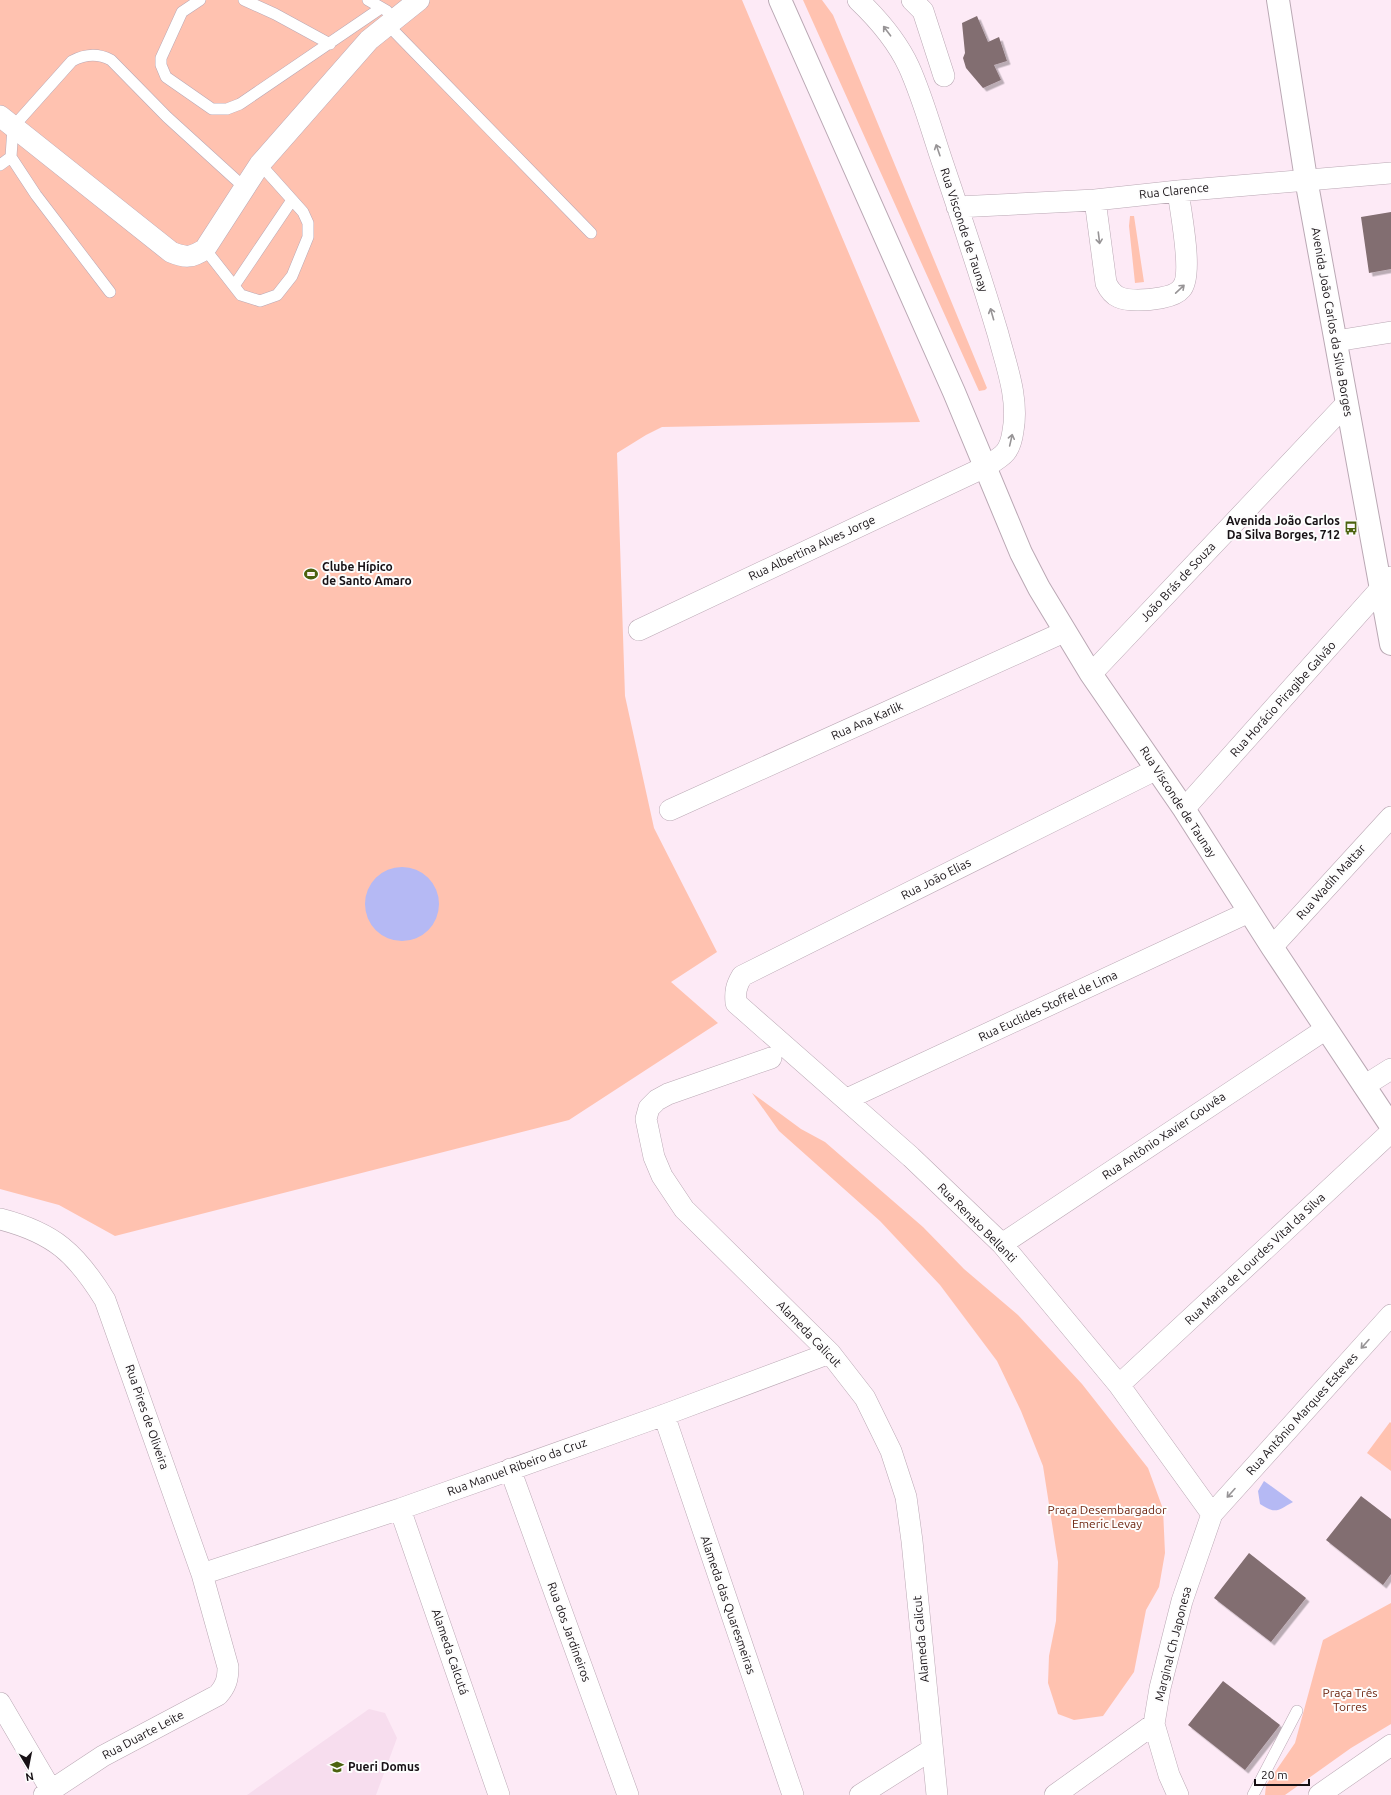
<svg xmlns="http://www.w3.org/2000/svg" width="1391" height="1795" viewBox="0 0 1391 1795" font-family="Ubuntu,sans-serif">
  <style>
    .built { fill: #f7ddee }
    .green { fill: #ffc2b0 }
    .water { fill: #b5b9f4 }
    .building { fill: #826e71; filter: url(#shadow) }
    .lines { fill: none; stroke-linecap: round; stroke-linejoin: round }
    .service-casing { stroke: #baa8b4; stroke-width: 12 }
    .minor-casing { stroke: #baa8b4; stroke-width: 22 }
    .tertiary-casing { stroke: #baa8b4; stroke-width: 24 }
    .service { stroke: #fff; stroke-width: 11 }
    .minor { stroke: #fff; stroke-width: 21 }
    .tertiary { stroke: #fff; stroke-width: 22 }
    .oneway { stroke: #979496 }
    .labels { text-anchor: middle; stroke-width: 4; stroke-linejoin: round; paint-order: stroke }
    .street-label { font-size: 12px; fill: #171115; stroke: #fdfdfd }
    .poi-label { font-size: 12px; font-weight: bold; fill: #171115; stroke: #fdfdfd; text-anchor: start }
    .park-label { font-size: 12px; fill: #6d240e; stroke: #fdfdfd }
  </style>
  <defs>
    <filter id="shadow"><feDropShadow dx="3.5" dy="3.5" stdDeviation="0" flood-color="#0004"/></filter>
  </defs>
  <rect width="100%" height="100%" fill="#fdeaf6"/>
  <path class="built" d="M 369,1709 L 385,1713 L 397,1738 L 376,1795 L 247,1795 Z"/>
  <path class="green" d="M 0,0 L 742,0 L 920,422 L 662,427 L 646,435 L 617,453 L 625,696 L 654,828 L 717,952 L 671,982 L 718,1023 L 569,1120 L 115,1236 L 59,1205 L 0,1189 Z
    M 803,0 L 822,0 L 833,15 L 987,388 L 985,390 L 979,391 Z
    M 1130,216 L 1134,216 L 1144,282 L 1135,283 L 1129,226 Z
    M 752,1093 L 801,1129 L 825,1142 L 923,1227 L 964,1269 L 1018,1315 L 1082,1384 L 1148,1468 L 1163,1509 L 1165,1553 L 1159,1587 L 1146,1610 L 1134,1672 L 1103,1716 L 1074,1720 L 1058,1714 L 1048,1683 L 1049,1656 L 1056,1621 L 1058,1562 L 1043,1466 L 1021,1411 L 997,1361 L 940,1285 L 880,1221 L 779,1131 Z
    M 1390,1422 L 1391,1423 L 1391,1471 L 1367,1453 Z
    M 1391,1603 L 1391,1724 L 1351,1748 L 1285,1795 L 1265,1795 L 1266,1785 L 1295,1743 L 1323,1640 Z"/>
  <path class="water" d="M365 904a37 37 0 1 1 74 0a37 37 0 1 1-74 0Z
    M 1264,1481 L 1293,1502 C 1278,1510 1277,1515 1260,1504 L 1258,1491 Z"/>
  <path class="building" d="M 977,16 L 988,42 L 999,37 L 1007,61 L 994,65 L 1001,80 L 983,88 L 966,68 L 963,58 L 965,53 L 962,23 Z
    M 1391,212 L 1391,269 L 1369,273 L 1361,217 Z
    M 1361,1496 L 1391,1519 L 1391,1574 L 1383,1585 L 1326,1540 Z
    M 1249,1553 L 1306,1598 L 1271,1642 L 1214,1598 Z
    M 1223,1681 L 1280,1725 L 1245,1770 L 1188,1725 Z"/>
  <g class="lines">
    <g class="service-casing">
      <path id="service" d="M 200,0 L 182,12 L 161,58 L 161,65 L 166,77 L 212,109 L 227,109 L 240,104 L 381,8
        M 244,0 L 275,14 L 330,44
        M 368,0 L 387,11
        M 388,25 L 591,233
        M 0,165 L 11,157
        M 205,249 L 241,295 L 260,301 L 277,295 L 292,276 L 308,237 L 308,223 L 303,212 L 260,164
        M 234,286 L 292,200
        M 110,292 L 36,195 L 11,157 L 13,127 L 72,61 C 85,54 98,53 111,60 L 167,117 L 245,188
        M 1253,1795 L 1297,1711"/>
    </g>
    <g class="minor-casing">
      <path id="minor" d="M 912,0 L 923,11 L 944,76
        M 0,116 L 171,252 C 185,258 192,258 205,249 L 260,164 L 369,40 L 419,0
        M 1095,200 L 1106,283 C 1113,298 1122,300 1138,300 C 1149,300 1174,298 1181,289 C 1194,276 1180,209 1178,191
        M 957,207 L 1095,200 L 1178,191 L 1391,173
        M 1336,341 L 1391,332
        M 639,630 L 985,467 C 1003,456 1010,453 1013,431 C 1019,398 1006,365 998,334 C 981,277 962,220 943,164 C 932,132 923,98 909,67 C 897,41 879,20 858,0
        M 1091,674 L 1347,403
        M 1157,769 L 742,976 C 736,986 735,992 736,1003 L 911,1157 L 1002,1244 L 1119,1385 L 1212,1514
        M 1184,809 L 1391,577
        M 670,810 L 1064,632
        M 1272,947 L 1391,817
        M 771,1058 L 668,1094 L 657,1100 L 649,1108 L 646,1119 L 654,1157 L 662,1176 L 684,1209 L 830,1353 L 865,1398 L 891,1451 L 906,1497 L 912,1541 L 937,1795
        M 1364,1086 L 1391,1069
        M 847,1099 L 1249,912
        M 0,1219 C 54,1233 76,1253 105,1300 L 202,1574 L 228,1667 C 228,1679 226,1686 218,1695 L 103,1756 L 44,1795
        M 1002,1244 L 1326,1029
        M 1119,1385 L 1391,1132
        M 664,1415 L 793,1795
        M 510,1469 L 628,1795
        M 400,1509 L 499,1795
        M 202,1574 L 400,1509 L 664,1415 L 830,1353
        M 0,1703 L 51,1790
        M 860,1795 L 931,1750
        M 1055,1795 L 1154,1724
        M 1178,1795 L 1169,1775 L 1154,1724 L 1160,1688 L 1182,1601 L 1212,1514 L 1391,1315
        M 1319,1795 L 1391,1745"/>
    </g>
    <g class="tertiary-casing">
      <path id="tertiary" d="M 780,0 L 954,392 L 1021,553 L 1039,588 L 1091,674 L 1184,809 L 1272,947 L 1391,1126
        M 1278,0 L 1306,179 L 1391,644"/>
    </g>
    <use href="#service" class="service"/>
    <use href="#minor" class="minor"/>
    <use href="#tertiary" class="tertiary"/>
  </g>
  <defs><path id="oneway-shaft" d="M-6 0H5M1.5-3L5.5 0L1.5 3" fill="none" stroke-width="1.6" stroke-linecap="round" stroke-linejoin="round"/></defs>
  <g class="oneway">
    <use href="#oneway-shaft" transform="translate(887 31) rotate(-127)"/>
    <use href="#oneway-shaft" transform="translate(938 150) rotate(-109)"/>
    <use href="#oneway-shaft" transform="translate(1099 238) rotate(83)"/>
    <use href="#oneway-shaft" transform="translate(1180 289) rotate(-43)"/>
    <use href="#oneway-shaft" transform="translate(992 314) rotate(-106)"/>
    <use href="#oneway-shaft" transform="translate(1011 440) rotate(-77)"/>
    <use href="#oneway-shaft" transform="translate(1365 1344) rotate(132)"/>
    <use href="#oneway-shaft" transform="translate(1231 1493) rotate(132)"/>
  </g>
  <defs>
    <g id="bus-bare" transform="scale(1.08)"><path d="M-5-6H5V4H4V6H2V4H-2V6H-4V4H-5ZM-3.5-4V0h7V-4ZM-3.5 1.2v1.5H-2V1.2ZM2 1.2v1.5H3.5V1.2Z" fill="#4c620f" stroke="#fdfdfd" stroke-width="2.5" paint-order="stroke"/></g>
    <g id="stadium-bare" transform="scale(1.08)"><path d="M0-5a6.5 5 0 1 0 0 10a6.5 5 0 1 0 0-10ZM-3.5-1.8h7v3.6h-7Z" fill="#4c620f" stroke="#fdfdfd" stroke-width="2.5" paint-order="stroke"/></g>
    <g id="school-bare" transform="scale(1.08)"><path d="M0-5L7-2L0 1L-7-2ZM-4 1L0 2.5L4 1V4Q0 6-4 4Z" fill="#4c620f" stroke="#fdfdfd" stroke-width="2.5" paint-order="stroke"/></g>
  </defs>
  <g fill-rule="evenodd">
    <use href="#bus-bare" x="1351" y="528"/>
    <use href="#stadium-bare" x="311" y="574"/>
    <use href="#school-bare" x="337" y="1767"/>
  </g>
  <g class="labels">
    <g class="street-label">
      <text transform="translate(1174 191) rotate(-6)" y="4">Rua Clarence</text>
      <text transform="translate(964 230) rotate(72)" y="4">Rua Visconde de Taunay</text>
      <text transform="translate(1332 322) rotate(80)" y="4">Avenida João Carlos da Silva Borges</text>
      <text transform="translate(812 548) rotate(-25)" y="4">Rua Albertina Alves Jorge</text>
      <text transform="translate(1178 582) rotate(-47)" y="4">João Brás de Souza</text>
      <text transform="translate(1283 699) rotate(-48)" y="4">Rua Horácio Piragibe Galvão</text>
      <text transform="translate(867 721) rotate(-24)" y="4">Rua Ana Karlik</text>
      <text transform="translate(1178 802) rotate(57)" y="4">Rua Visconde de Taunay</text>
      <text transform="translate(936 879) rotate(-27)" y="4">Rua João Elias</text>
      <text transform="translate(1331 882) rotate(-48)" y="4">Rua Wadih Mattar</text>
      <text transform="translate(1048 1006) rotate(-25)" y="4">Rua Euclides Stoffel de Lima</text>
      <text transform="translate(1164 1136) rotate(-34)" y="4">Rua Antônio Xavier Gouvêa</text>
      <text transform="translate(977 1223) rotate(45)" y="4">Rua Renato Bellanti</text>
      <text transform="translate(1255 1259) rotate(-43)" y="4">Rua Maria de Lourdes Vital da Silva</text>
      <text transform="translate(809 1334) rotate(46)" y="4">Alameda Calicut</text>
      <text transform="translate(1302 1414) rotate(-48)" y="4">Rua Antônio Marques Esteves</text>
      <text transform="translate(147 1417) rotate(71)" y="4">Rua Pires de Oliveira</text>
      <text transform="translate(517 1467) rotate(-20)" y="4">Rua Manuel Ribeiro da Cruz</text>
      <text transform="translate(728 1605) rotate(71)" y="4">Alameda das Quaresmeiras</text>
      <text transform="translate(569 1632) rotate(70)" y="4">Rua dos Jardineiros</text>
      <text transform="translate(921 1639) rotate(-95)" y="4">Alameda Calicut</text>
      <text transform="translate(1173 1644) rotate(-76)" y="4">Marginal Ch Japonesa</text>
      <text transform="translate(450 1652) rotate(71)" y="4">Alameda Calcutá</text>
      <text transform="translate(143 1735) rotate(-28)" y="4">Rua Duarte Leite</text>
    </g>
    <g class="poi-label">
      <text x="1340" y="525" text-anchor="end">Avenida João Carlos<tspan x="1340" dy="14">Da Silva Borges, 712</tspan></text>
      <text x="322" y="571">Clube Hípico<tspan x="322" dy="14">de Santo Amaro</tspan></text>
      <text x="348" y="1771">Pueri Domus</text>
    </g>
    <g class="park-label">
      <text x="1107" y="1514">Praça Desembargador<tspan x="1107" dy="14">Emeric Levay</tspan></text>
      <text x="1350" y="1697">Praça Três<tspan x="1350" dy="14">Torres</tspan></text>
    </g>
  </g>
  <g transform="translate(28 1767) rotate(170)" stroke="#fdfdfd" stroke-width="3" paint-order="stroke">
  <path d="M0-3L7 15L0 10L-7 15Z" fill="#171115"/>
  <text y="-6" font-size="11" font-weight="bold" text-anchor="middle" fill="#171115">N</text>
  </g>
  <path d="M1255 1779v6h54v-6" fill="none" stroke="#171115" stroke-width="2"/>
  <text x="1261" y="1779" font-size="12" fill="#171115" stroke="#fdfdfd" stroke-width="3" paint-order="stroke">20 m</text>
</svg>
